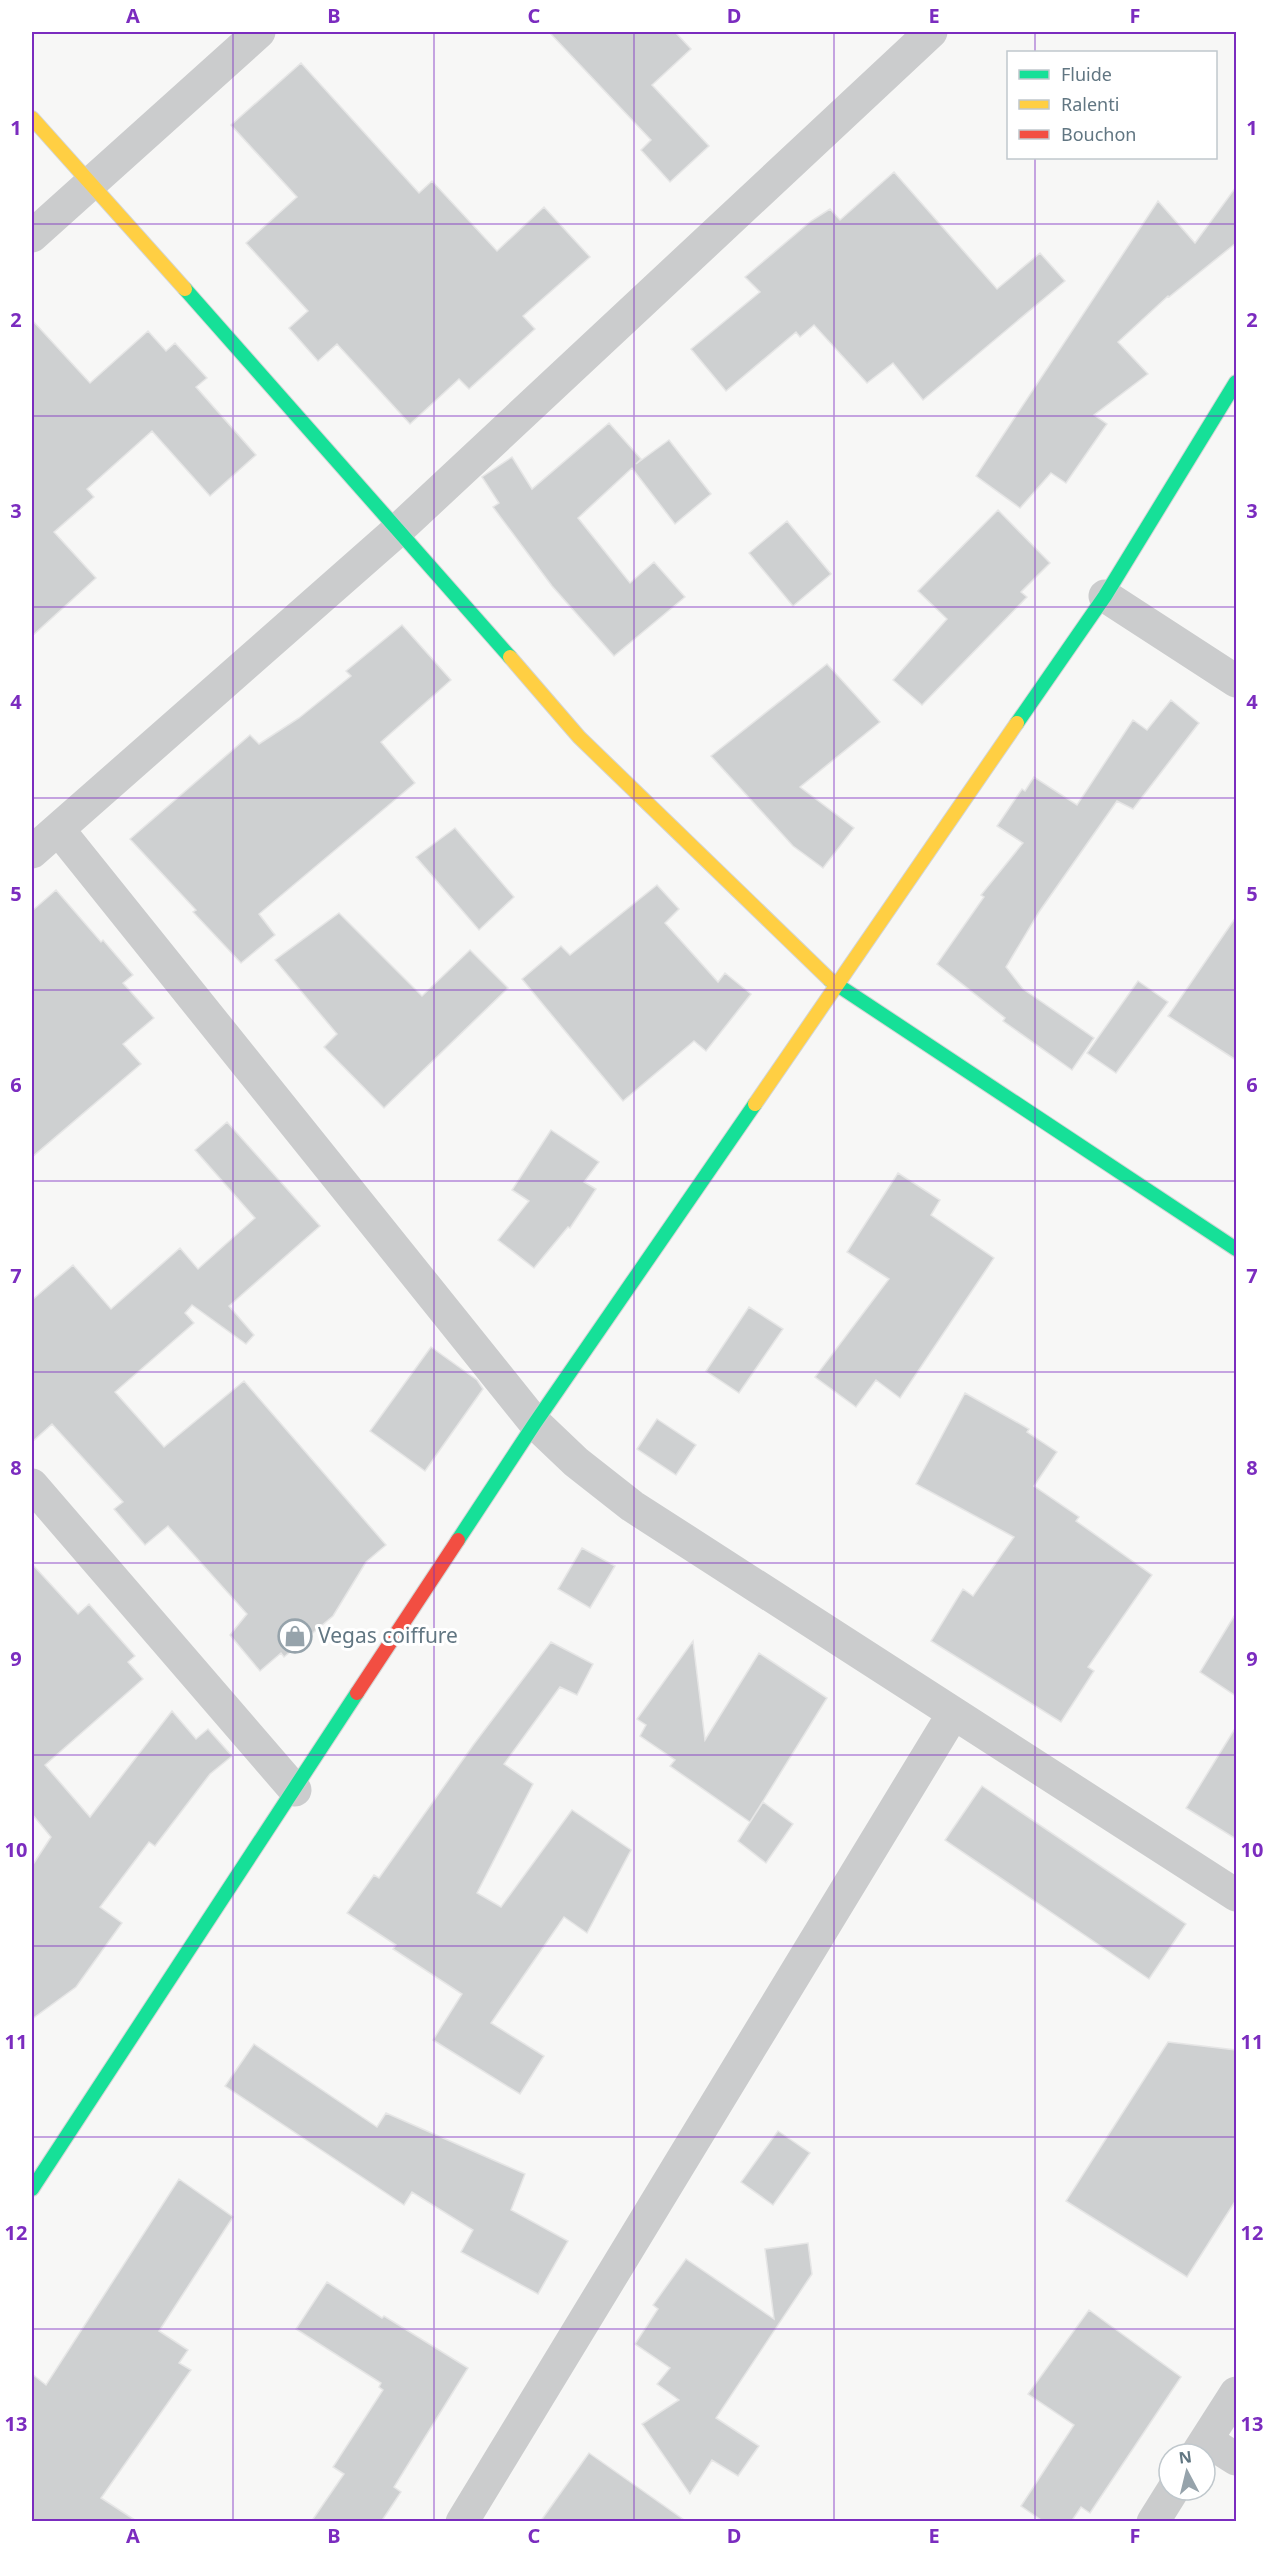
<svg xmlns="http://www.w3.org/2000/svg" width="1268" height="2553" viewBox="0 0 1268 2553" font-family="'Noto Sans',sans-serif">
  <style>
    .building { fill: #ced0d1; stroke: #e6e6e6; stroke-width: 1.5 }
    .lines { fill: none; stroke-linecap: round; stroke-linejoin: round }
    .fast-casing { stroke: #d3d5d5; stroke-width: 16 }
    .slow-casing { stroke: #d3d5d5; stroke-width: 16 }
    .jam-casing { stroke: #d3d5d5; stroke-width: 16 }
    .street { stroke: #cbcccd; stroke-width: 33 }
    .fast { stroke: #16e098; stroke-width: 14 }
    .slow { stroke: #ffcf43; stroke-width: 14 }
    .jam { stroke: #f24e42; stroke-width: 14 }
    .grid { fill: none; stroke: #7b2cbf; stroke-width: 1.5; stroke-opacity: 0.55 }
    .labels { text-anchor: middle; stroke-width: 6; stroke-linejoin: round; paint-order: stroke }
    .poi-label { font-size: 21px; fill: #617682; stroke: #fff; text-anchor: start }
    .neatline { fill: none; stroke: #7b2cbf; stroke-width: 2 }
    .grid-label { font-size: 20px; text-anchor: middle; font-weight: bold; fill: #7b2cbf }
  </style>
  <rect width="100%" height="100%" fill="#f7f7f6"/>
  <path class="building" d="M 549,32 L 675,32 L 691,49 L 652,85 L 709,146 L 670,182 L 641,150 L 651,140 Z
    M 301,63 L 419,193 L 432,181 L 497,251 L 544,207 L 590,257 L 523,316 L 535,329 L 469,389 L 459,379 L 410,424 L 337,344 L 318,361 L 289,328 L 308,311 L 246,243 L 297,197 L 231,125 Z
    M 894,172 L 997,289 L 1040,253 L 1065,281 L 923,400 L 893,363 L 867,383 L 814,325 L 800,337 L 796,332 L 726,391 L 691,349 L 760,292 L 745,277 L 811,221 L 830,209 L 840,220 Z
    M 1236,187 L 1236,243 L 1169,297 L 1168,296 L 1118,342 L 1148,374 L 1094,415 L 1107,424 L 1066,483 L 1051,473 L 1020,508 L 976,476 L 1158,201 L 1195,243 Z
    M 32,320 L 90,383 L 148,331 L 166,351 L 175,343 L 207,378 L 196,387 L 256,455 L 210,496 L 152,431 L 87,489 L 94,497 L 54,532 L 96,578 L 32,636 Z
    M 609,423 L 641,459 L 636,464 L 669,440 L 711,494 L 675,524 L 632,468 L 578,518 L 630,583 L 654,562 L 685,597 L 614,656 L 552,586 L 493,507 L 499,503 L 482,477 L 512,457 L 532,489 Z
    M 998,510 L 1050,563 L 1021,592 L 1027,597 L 922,705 L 893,680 L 947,619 L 918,591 Z
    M 787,521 L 831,574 L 793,606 L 749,553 Z
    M 402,625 L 451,680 L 381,742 L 415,783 L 259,914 L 275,935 L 241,963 L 193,912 L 196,910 L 130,839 L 250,735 L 259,744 L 299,718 L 351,676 L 346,671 Z
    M 827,664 L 880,722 L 800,787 L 854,828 L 823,868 L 793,846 L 711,756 Z
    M 1171,700 L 1199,723 L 1133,809 L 1117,801 L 1039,912 L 1006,967 L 1023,989 L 1094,1038 L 1072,1070 L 1003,1021 L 1005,1018 L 937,964 L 984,897 L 981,895 L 1023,843 L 997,826 L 1022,789 L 1025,791 L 1034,777 L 1077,805 L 1133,720 L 1147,730 Z
    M 455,828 L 514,897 L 479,930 L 416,857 Z
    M 657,885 L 679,909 L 665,923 L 718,982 L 725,973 L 751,994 L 706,1051 L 694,1041 L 623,1101 L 522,979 L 561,946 L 570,955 Z
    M 56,890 L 101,942 L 103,940 L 133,975 L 123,983 L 154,1018 L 123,1044 L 141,1064 L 32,1157 L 32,911 Z
    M 339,913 L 422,996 L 470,950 L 508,988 L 384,1108 L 324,1047 L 337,1034 L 275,960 Z
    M 1236,917 L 1236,1060 L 1168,1016 Z
    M 1138,981 L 1168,1002 L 1116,1073 L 1087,1053 Z
    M 227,1122 L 320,1226 L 229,1306 L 254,1335 L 246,1344 L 192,1305 L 185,1313 L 194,1323 L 115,1392 L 164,1447 L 244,1381 L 386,1545 L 366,1562 L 333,1616 L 284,1657 L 281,1653 L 260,1671 L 230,1635 L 247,1614 L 168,1526 L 145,1545 L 114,1509 L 123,1502 L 52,1424 L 32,1442 L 32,1300 L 73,1265 L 111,1309 L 180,1248 L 198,1269 L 255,1218 L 195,1150 Z
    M 551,1130 L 599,1162 L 584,1182 L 596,1189 L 570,1228 L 568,1227 L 534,1268 L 498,1240 L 529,1201 L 512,1190 Z
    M 898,1173 L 940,1200 L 931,1215 L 994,1258 L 900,1398 L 876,1380 L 856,1407 L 815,1377 L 889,1279 L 847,1252 Z
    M 749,1307 L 783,1329 L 739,1393 L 706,1371 Z
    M 431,1347 L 477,1380 L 483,1389 L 425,1471 L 370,1431 Z
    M 965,1393 L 1029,1429 L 1027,1432 L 1057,1452 L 1034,1486 L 1079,1517 L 1076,1521 L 1152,1575 L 1088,1667 L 1094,1671 L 1061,1722 L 931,1641 L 963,1589 L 973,1596 L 1014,1537 L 916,1484 Z
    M 657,1419 L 696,1445 L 676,1475 L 637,1449 Z
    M 582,1548 L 615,1566 L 590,1608 L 558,1589 Z
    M 32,1564 L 78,1614 L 89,1604 L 135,1656 L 128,1662 L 143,1679 L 45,1765 L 90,1817 L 172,1711 L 196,1739 L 208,1729 L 232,1756 L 210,1774 L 155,1846 L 149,1842 L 100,1907 L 122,1923 L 76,1987 L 32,2019 L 32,1866 L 51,1837 L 32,1814 Z
    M 1236,1613 L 1236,1696 L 1200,1672 Z
    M 693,1641 L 705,1740 L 759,1653 L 827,1698 L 750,1822 L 670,1766 L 675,1760 L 640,1736 L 646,1725 L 637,1719 Z
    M 551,1642 L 593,1664 L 577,1695 L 560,1687 L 504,1764 L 533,1784 L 477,1893 L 501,1907 L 572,1810 L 631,1850 L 587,1933 L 564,1917 L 491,2023 L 544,2056 L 520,2094 L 433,2040 L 462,1994 L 393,1949 L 396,1945 L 347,1913 L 374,1875 L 379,1878 L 474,1744 Z
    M 1236,1727 L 1236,1839 L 1186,1808 Z
    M 982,1786 L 1186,1924 L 1149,1979 L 945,1840 Z
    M 763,1802 L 793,1824 L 766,1863 L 738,1841 Z
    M 1168,2042 L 1236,2050 L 1236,2200 L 1187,2277 L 1066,2201 Z
    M 254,2044 L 377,2127 L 386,2113 L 525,2174 L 511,2210 L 568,2241 L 538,2294 L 461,2252 L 473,2230 L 412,2192 L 404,2205 L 225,2086 Z
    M 778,2131 L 810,2153 L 773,2205 L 741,2182 Z
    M 179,2179 L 233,2217 L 159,2331 L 188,2350 L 179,2363 L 191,2370 L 101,2498 L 138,2522 L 32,2522 L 32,2374 L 46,2385 Z
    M 808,2243 L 812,2274 L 716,2418 L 759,2446 L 738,2476 L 712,2460 L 690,2494 L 642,2424 L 679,2400 L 657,2384 L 670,2368 L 635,2344 L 658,2309 L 653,2305 L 686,2259 L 774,2319 L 765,2249 Z
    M 327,2282 L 382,2318 L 384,2316 L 468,2368 L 394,2487 L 401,2492 L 381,2522 L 311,2522 L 344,2474 L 333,2467 L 383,2390 L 379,2387 L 381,2383 L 296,2329 Z
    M 1089,2310 L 1181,2377 L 1090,2513 L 1081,2507 L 1071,2522 L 1044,2522 L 1021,2506 L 1074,2425 L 1028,2394 Z
    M 589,2453 L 687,2522 L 540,2522 Z"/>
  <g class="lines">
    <g class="fast-casing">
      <path id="fast" d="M 185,289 L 510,657
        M 1017,723 L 1105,596 L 1236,382
        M 830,980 L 1236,1249
        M 458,1540 L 535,1423 L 755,1104
        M 32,2189 L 357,1693"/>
    </g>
    <g class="slow-casing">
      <path id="slow" d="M 32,118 L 185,289
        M 510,657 L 579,737 L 830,980
        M 755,1104 L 1017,723"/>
    </g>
    <g class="jam-casing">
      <path id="jam" d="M 357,1693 L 458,1540"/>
    </g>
    <path class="street" d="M 32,236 L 259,32
      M 1105,596 L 1236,681
      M 58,829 L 535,1423 L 576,1462 L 632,1506 L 1236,1895
      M 32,852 L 399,529 L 931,32
      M 32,1485 L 295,1790
      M 1206,2440 L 1236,2459
      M 1197,2454 L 1236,2393
      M 462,2522 L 953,1714
      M 1153,2522 L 1173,2490"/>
    <use href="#fast" class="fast"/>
    <use href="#slow" class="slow"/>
    <use href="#jam" class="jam"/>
  </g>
  <path class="grid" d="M 233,32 L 233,2522M 434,32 L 434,2522M 634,32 L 634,2522M 834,32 L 834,2522M 1035,32 L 1035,52M 1035,158 L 1035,2522M 32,224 L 1236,224M 32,416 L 1236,416M 32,607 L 1236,607M 32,798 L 1236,798M 32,990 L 1236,990M 32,1181 L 1236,1181M 32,1372 L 1236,1372M 32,1563 L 1236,1563M 32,1755 L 1236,1755M 32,1946 L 1236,1946M 32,2137 L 1236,2137M 32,2329 L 1236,2329"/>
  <defs>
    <g id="shop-ring" transform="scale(1.725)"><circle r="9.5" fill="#fff" stroke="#96a3ab" stroke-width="1.5"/><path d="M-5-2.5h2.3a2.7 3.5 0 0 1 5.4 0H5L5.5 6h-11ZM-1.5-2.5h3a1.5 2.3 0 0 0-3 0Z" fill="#96a3ab"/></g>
  </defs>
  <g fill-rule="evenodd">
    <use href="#shop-ring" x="295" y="1636"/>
  </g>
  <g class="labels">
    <g class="poi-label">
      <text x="318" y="1643">Vegas coiffure</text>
    </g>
  </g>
  <rect width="1268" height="2553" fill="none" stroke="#ffffff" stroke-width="66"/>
  <rect x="1007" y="51" width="210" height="108" fill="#ffffff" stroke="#c0c8cd" stroke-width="1.5"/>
  <rect x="1019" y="70" width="30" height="9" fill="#16e098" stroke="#c0c8cd" stroke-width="1.5"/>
  <text x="1061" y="81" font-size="18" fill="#617682">Fluide</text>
  <rect x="1019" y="100" width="30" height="9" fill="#ffcf43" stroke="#c0c8cd" stroke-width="1.5"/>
  <text x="1061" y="111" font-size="18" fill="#617682">Ralenti</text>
  <rect x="1019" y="130" width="30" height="9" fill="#f24e42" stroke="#c0c8cd" stroke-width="1.5"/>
  <text x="1061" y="141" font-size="18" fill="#617682">Bouchon</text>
  <g transform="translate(1187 2472) rotate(353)"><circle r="28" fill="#ffffff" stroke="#c0c8cd" stroke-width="1.5"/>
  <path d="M0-4.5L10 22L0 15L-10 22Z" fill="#96a3ab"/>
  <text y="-9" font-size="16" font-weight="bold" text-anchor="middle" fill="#617682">N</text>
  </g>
  <rect x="33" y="33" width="1202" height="2487" class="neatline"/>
  <g class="grid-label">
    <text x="133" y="23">A</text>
    <text x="334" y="23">B</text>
    <text x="534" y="23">C</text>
    <text x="734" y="23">D</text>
    <text x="934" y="23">E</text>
    <text x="1135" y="23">F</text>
    <text x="16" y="135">1</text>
    <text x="1252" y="135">1</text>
    <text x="16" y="327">2</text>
    <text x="1252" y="327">2</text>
    <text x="16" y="518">3</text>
    <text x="1252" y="518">3</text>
    <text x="16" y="709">4</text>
    <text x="1252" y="709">4</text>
    <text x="16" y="901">5</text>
    <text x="1252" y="901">5</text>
    <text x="16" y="1092">6</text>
    <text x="1252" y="1092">6</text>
    <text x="16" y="1283">7</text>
    <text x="1252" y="1283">7</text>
    <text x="16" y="1475">8</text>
    <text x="1252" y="1475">8</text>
    <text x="16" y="1666">9</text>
    <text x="1252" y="1666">9</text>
    <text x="16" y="1857">10</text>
    <text x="1252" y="1857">10</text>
    <text x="16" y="2049">11</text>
    <text x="1252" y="2049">11</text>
    <text x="16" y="2240">12</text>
    <text x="1252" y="2240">12</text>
    <text x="16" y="2431">13</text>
    <text x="1252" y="2431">13</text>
    <text x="133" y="2543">A</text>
    <text x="334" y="2543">B</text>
    <text x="534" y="2543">C</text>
    <text x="734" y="2543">D</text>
    <text x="934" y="2543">E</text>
    <text x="1135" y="2543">F</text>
  </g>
</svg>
